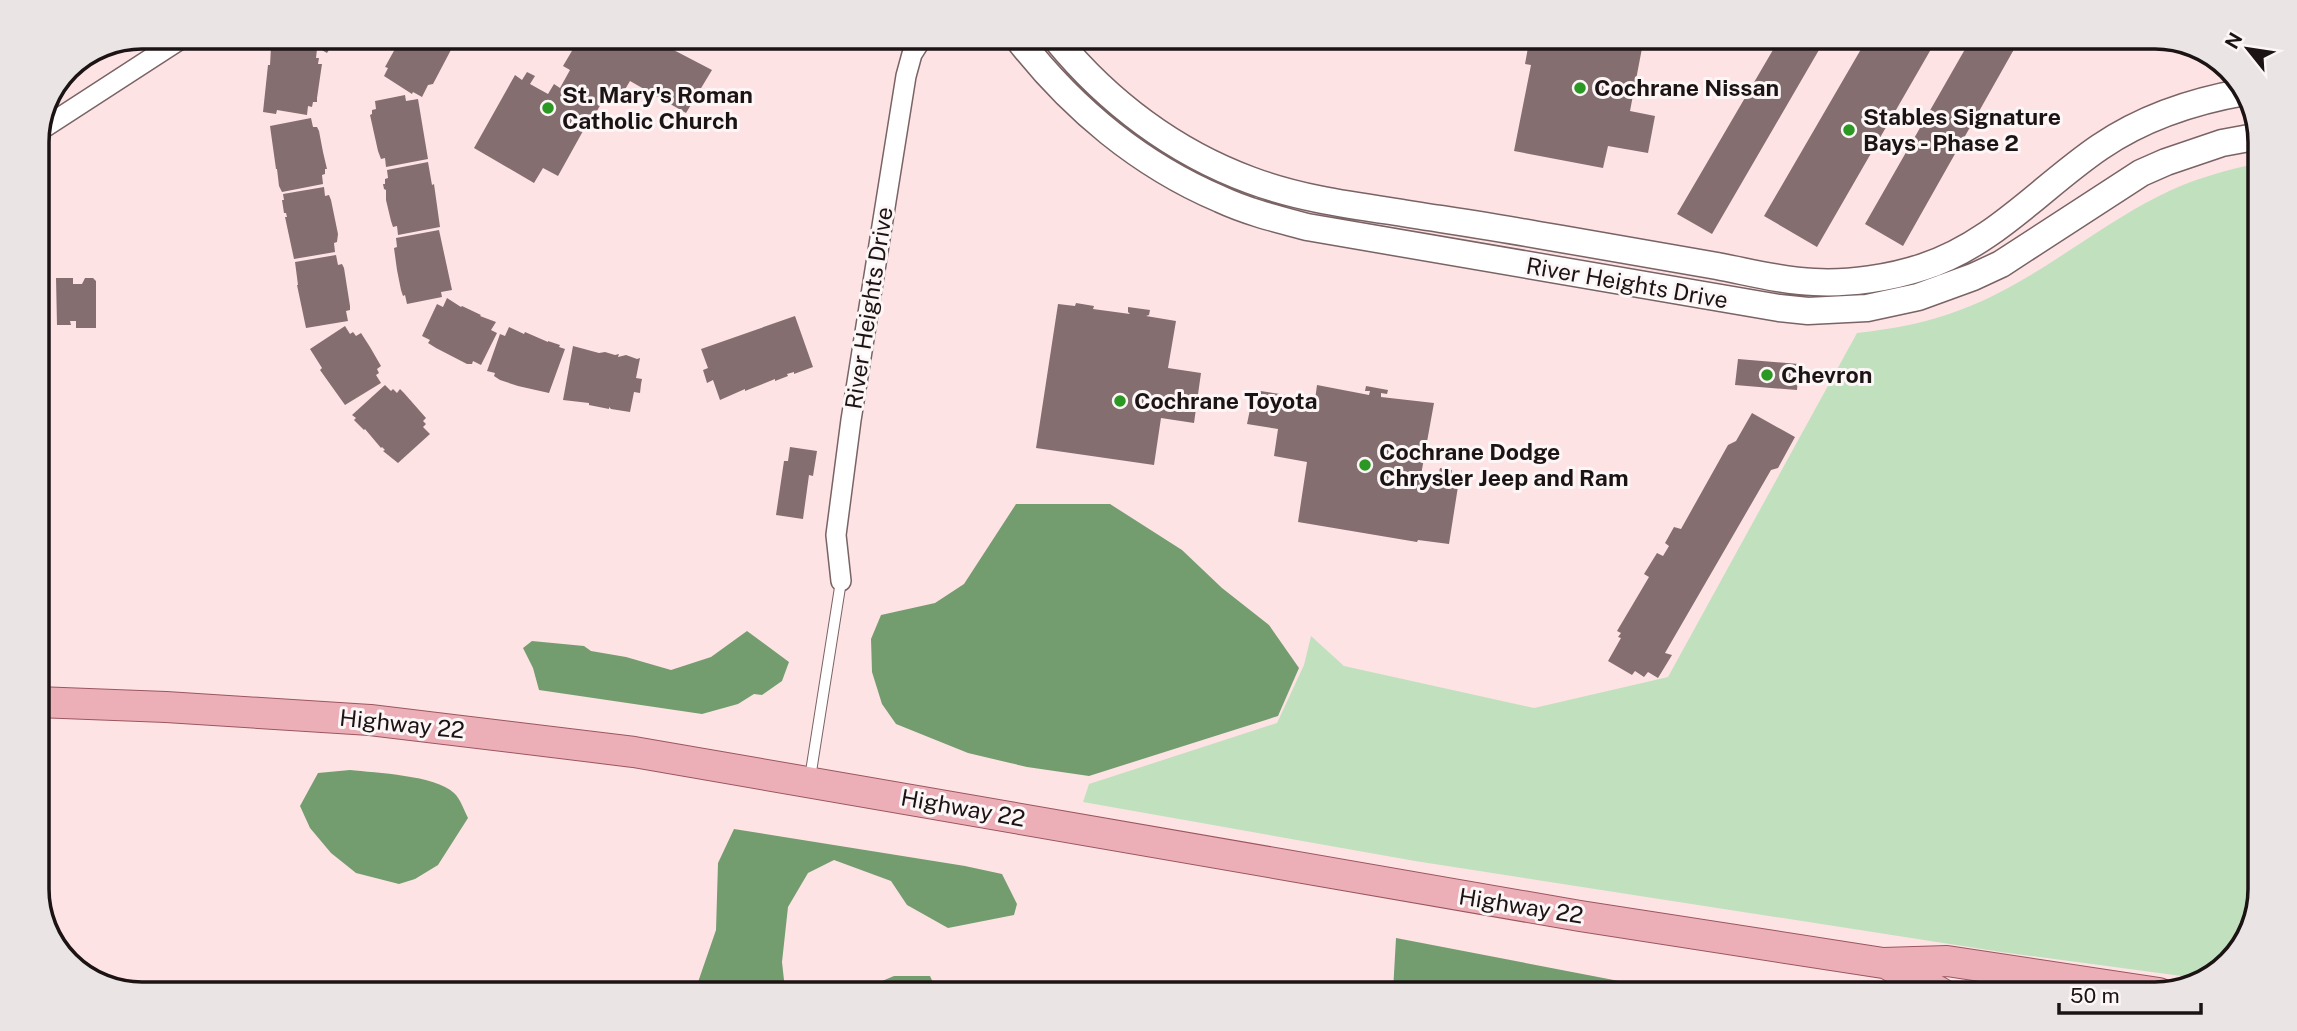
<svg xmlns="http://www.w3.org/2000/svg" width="2297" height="1031" viewBox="0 0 2297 1031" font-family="'Public Sans',sans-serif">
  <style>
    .green { fill: #c1e1be }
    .water { fill: #739d6f }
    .building { fill: #856e70 }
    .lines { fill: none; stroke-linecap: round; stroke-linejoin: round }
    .lane-casing { stroke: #7a6365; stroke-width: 12 }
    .street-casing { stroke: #7a6365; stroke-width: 22 }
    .secondary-casing { stroke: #7a6365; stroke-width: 29 }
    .primary-casing { stroke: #9b565f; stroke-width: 32 }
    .lane { stroke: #fff; stroke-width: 10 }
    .street { stroke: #fff; stroke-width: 19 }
    .secondary { stroke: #fff; stroke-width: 26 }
    .primary { stroke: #ecafb8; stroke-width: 30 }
    .poi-dot { fill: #2b9823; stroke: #fcf6f7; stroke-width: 2.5 }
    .labels { text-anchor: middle; stroke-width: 6; stroke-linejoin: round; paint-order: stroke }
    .poi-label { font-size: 23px; font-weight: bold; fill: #1c1314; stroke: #fcf6f7; text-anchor: start }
    .street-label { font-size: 23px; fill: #1c1314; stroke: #fcf6f7 }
    .rim { fill: none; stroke: #1c1314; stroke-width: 3.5 }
  </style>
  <rect width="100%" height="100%" fill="#fee3e5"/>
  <path class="green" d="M 2260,163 L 2252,929 L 2214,976 L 2204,979 L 2001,952 L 1415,861 L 1083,802 L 1089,784 L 1277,723 L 1304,665 L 1311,636 L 1344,666 L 1534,708 L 1668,677 L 1857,333 C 1891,329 1927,323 1960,310 C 2032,284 2091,230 2159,196 C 2190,180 2225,170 2260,163 Z"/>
  <path class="water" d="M 1016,504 L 1110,504 L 1182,550 L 1222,588 L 1269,625 L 1299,668 L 1278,716 L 1089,776 L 1027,767 L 968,753 L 896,724 L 882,704 L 872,672 L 871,639 L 881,615 L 935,603 L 964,584 Z
    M 747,631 L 789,662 L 782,681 L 762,695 L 754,694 L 738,704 L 702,714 L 539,690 L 533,668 L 523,648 L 532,641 L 584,646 L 591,651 L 626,657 L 671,670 L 711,657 Z
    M 350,770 C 376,773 435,775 454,793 C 460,798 464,810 468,818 L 438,865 L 415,879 L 399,884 L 356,873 L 331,853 L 310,828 L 300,806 L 318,773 Z
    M 734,829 L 965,866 L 1002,874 L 1017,904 L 1014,915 L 948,928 L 907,905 L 891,881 L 834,860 L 808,873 L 788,907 L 782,962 L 785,989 L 694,988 L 697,985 L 716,930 L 718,863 Z
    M 1396,938 L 1676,992 L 1393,991 Z
    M 894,976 L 930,976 L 936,989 L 863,989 Z"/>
  <path class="building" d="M 299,37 L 339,38 L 340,39 L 335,46 L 332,45 L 327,53 Z
    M 401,38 L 438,38 L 453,46 L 433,84 L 428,85 L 422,97 L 413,92 L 412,94 L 384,76 L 388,68 L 385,67 Z
    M 274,39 L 287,41 L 287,45 L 317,49 L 316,58 L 319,58 L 318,64 L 322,64 L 317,98 L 317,102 L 313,102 L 312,107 L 308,106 L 307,115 L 277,110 L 276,114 L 263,112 L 268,65 L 270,65 L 271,47 L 273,47 Z
    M 617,39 L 654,39 L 653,41 L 665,48 L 666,46 L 712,70 L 686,113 L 630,81 L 620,98 L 604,89 L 598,100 L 602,102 L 593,118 L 589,116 L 586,121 L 588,122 L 558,176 L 543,168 L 534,183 L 474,148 L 515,75 L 522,80 L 527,72 L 535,76 L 530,84 L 548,94 L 554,84 L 560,88 L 570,70 L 563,66 L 576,44 L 593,46 Z
    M 1529,42 L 1643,43 L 1630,111 L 1655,116 L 1648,153 L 1608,146 L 1603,168 L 1514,151 L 1531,65 L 1525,64 Z
    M 1777,43 L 1823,43 L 1712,234 L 1677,214 Z
    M 1864,44 L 1934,44 L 1817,247 L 1764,216 Z
    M 1968,44 L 2017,44 L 1903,246 L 1865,224 Z
    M 405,95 L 406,101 L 418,99 L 428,159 L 386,167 L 385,158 L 381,159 L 378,151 L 370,115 L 372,114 L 372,110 L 376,109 L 375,101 Z
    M 311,118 L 313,127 L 317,127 L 319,131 L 323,152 L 327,169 L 325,169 L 325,174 L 322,175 L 323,184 L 282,192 L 279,186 L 277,169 L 276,169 L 270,126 Z
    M 428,162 L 432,185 L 434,184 L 440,227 L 398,235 L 397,226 L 393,227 L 391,221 L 386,200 L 386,190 L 384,189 L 383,184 L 385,184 L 385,179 L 388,178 L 387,170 Z
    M 324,187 L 325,196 L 329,195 L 331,200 L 338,234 L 337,242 L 334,243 L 335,252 L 294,259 L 285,217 L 287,217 L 286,213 L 284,213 L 282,200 L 284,200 L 283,194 Z
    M 439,230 L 452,290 L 441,292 L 442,297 L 407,304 L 405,295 L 403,296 L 401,290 L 397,270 L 394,248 L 397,247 L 396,238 Z
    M 336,255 L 338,265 L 342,264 L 344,268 L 350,306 L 350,310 L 346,311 L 348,321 L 306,328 L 297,285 L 298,285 L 295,262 Z
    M 56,278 L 73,278 L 73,284 L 82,284 L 85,278 L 93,278 L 96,281 L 96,328 L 76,328 L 76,321 L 70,321 L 71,325 L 57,325 Z
    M 447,298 L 461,307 L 462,306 L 481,315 L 480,316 L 496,322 L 491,330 L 497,333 L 481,365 L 473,361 L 472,364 L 467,364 L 436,348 L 428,343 L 430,340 L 422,336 L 437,304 L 443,307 Z
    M 1076,303 L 1094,306 L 1093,309 L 1130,314 L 1128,312 L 1128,307 L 1150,310 L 1149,315 L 1146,316 L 1176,321 L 1168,368 L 1201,373 L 1194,423 L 1161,418 L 1154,465 L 1036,448 L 1058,304 L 1075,306 Z
    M 795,316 L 813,367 L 794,374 L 794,372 L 787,374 L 788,376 L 775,381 L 775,379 L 745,391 L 745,389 L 720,400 L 713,380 L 707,383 L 703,370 L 708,368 L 701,349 Z
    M 345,326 L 350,334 L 353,332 L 356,336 L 361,333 L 370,347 L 381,366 L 377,369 L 379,373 L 376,375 L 381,383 L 345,405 L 320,370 L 322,368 L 310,349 Z
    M 509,327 L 524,334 L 525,332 L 548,342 L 548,341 L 560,345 L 559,347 L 565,349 L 549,393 L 518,386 L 500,380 L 494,376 L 495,373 L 487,371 L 500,334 L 505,336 Z
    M 573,346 L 599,353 L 605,352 L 615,355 L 619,354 L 618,357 L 626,355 L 637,359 L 640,358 L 636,378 L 642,379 L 641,384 L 640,393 L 634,392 L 630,412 L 611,409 L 609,407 L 609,409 L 589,405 L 589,403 L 563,400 Z
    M 1738,359 L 1799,364 L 1797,390 L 1735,385 Z
    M 385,385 L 391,391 L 393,389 L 397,393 L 400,389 L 404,393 L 426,418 L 423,421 L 426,424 L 423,427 L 430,434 L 398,463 L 383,451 L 385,450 L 382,447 L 381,448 L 365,429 L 364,430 L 354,420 L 356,418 L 352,415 Z
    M 1317,385 L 1369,395 L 1370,391 L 1365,391 L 1366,386 L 1388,390 L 1387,394 L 1381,393 L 1381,397 L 1434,403 L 1421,475 L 1438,477 L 1440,468 L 1452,470 L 1451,479 L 1459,480 L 1449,544 L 1418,540 L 1417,542 L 1298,522 L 1307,462 L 1274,456 L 1278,429 L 1247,424 L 1254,390 L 1312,399 L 1312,402 L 1317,402 L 1315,400 Z
    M 1752,413 L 1795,437 L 1778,468 L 1771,470 L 1665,653 L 1672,655 L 1658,678 L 1648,672 L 1644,677 L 1635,671 L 1632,675 L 1608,661 L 1621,638 L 1618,637 L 1621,633 L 1617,631 L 1649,577 L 1644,574 L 1657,553 L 1663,556 L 1669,546 L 1665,543 L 1674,527 L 1681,529 L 1728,445 L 1736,441 Z
    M 790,447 L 817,451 L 813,476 L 809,475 L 803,519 L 776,515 L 784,461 L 788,461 Z"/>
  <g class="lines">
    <g class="lane-casing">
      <path id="lane" d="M 810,778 L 841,581"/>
    </g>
    <g class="street-casing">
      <path id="street" d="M 39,131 L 184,37
        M 841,581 L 836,535 L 851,420 L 906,76 L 912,54 L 921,40"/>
    </g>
    <g class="secondary-casing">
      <path id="secondary" d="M 1019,40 C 1072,108 1140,165 1220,199 C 1248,212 1277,219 1307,227 L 1779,308 L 1808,311 L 1867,308 L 1918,297 L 1973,277 L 2001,264 L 2141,173 L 2166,162 L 2222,143 L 2260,136
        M 1057,40 C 1108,102 1174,152 1250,180 C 1295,197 1342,204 1390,211 C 1439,219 1488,226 1538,235 C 1598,245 1658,256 1717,266 C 1749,272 1782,281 1814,282 C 1849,284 1890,278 1923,267 C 1994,244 2041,187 2100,147 C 2144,117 2193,101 2245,92"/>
    </g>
    <g class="primary-casing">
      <path id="primary" d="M 37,702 L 166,707 L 370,720 L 634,752 L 1580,916 L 1883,963 L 1947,961 L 2159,993
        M 1887,964 L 1941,993"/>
    </g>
    <use href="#lane" class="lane"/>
    <use href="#street" class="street"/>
    <use href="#secondary" class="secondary"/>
    <use href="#primary" class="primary"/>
  </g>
  <g class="poi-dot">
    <circle cx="1580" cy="88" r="7"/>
    <circle cx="548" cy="108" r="7"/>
    <circle cx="1849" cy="130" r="7"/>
    <circle cx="1767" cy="375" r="7"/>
    <circle cx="1120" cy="401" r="7"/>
    <circle cx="1365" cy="465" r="7"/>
  </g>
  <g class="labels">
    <g class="poi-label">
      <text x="1594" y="96">Cochrane Nissan</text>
      <text x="562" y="103">St. Mary's Roman<tspan x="562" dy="26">Catholic Church</tspan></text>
      <text x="1863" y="125">Stables Signature<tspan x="1863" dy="26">Bays - Phase 2</tspan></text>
      <text x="1781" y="383">Chevron</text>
      <text x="1134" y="409">Cochrane Toyota</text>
      <text x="1379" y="460">Cochrane Dodge<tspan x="1379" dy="26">Chrysler Jeep and Ram</tspan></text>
    </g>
    <g class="street-label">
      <text transform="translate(1627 283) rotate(10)" y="8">River Heights Drive</text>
      <text transform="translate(869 308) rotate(-81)" y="8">River Heights Drive</text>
      <text transform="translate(402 724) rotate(6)" y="8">Highway 22</text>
      <text transform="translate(963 808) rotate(10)" y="8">Highway 22</text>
      <text transform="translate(1521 906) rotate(9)" y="8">Highway 22</text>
    </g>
  </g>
  <path d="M0 0H2297V1031H0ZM142 49H2155A93 93 0 0 1 2248 142V889A93 93 0 0 1 2155 982H142A93 93 0 0 1 49 889V142A93 93 0 0 1 142 49Z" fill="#eae4e5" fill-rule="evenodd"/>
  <path class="rim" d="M142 49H2155A93 93 0 0 1 2248 142V889A93 93 0 0 1 2155 982H142A93 93 0 0 1 49 889V142A93 93 0 0 1 142 49Z"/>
  <g transform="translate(2248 49) rotate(300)" stroke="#fcf6f7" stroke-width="5" paint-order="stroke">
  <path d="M0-5L12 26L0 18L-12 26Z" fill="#1c1314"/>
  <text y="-10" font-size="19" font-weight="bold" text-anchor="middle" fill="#1c1314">N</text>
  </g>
  <path d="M2059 1003v10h142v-10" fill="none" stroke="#1c1314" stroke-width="3.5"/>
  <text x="2070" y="1003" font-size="21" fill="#1c1314" stroke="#fcf6f7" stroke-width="5" paint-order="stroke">50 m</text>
</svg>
